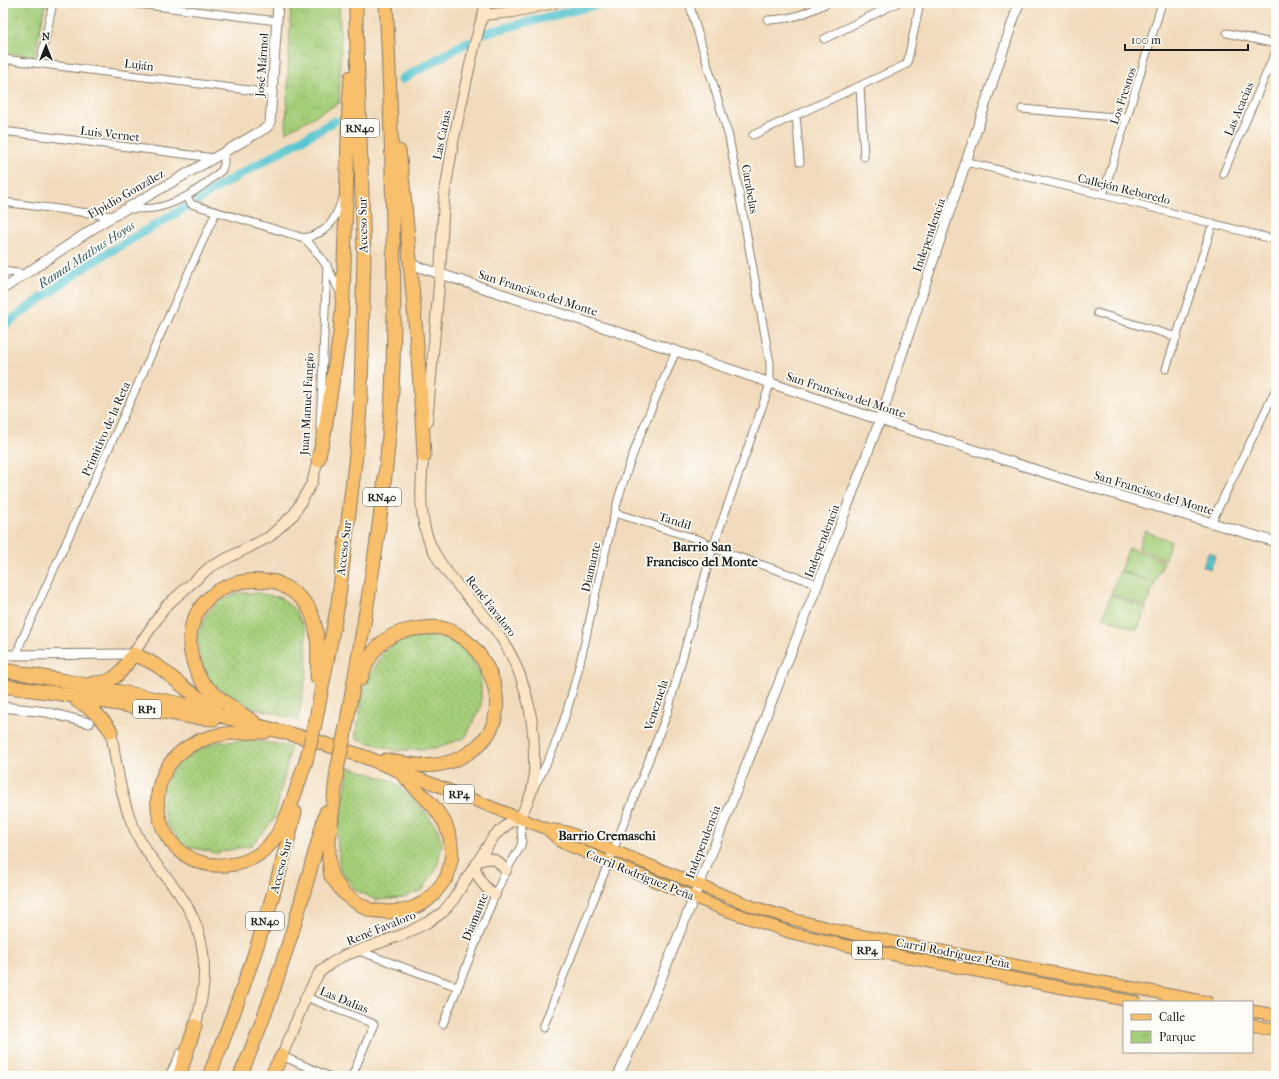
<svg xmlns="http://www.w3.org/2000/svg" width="1279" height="1079" viewBox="0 0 1279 1079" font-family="'IM FELL French Canon',serif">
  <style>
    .grass { fill: url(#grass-dots); stroke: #60754a }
    .park { fill: url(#park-tufts); stroke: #60754a }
    .pitch { fill: #a5ce79; stroke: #60754a }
    .water { fill: url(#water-waves); stroke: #3a7176 }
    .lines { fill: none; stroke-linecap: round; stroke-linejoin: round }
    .canal { stroke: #59c6d0; stroke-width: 9 }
    .minor-casing { stroke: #877c6c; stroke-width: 9 }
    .tertiary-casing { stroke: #877c6c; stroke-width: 11 }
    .secondary-casing { stroke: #877c6c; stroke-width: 12 }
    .primary-casing { stroke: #877c6c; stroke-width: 13 }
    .motorway-casing { stroke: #877c6c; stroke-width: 15 }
    .minor { stroke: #fff; stroke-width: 7 }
    .tertiary { stroke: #fff; stroke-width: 9 }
    .secondary { stroke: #fce5c4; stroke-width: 10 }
    .primary { stroke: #f8bf6c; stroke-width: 11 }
    .motorway { stroke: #f8bf6c; stroke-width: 13 }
    .motorway-bridge-casing { stroke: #877c6c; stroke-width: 15; stroke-linecap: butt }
    .motorway-bridge { stroke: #f8bf6c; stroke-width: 13 }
    .labels { text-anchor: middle; stroke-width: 3.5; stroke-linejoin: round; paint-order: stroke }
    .shield { fill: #fdfcf7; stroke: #605f5e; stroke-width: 1 }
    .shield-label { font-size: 11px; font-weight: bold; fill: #1c1c1c }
    .street-label { font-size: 12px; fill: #1c1c1c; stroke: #fdfcf7 }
    .water-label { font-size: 13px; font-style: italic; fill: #346064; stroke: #fdfcf7 }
    .neighbourhood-label { font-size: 13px; font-weight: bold; fill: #1c1c1c; stroke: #fdfcf7 }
  </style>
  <defs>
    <pattern id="grass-dots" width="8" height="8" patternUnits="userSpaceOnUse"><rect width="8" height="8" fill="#a5ce79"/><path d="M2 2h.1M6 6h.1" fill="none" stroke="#8db068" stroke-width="1.8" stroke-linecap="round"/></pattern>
    <pattern id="park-tufts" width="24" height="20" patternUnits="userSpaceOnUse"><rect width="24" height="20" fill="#a5ce79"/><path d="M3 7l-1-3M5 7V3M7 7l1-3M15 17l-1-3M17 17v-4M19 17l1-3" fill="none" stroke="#8db068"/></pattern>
    <pattern id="water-waves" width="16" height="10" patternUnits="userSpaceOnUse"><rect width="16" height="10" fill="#59c6d0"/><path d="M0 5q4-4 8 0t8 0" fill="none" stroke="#4daab2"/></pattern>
  </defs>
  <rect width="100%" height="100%" fill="#fdfcf7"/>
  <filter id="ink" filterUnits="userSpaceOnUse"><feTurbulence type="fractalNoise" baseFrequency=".025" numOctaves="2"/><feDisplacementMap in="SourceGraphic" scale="8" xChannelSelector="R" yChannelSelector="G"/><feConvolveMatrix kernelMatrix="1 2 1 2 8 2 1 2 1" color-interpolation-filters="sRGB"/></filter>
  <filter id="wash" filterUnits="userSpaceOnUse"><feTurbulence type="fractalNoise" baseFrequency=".012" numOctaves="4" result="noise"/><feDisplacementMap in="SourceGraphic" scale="16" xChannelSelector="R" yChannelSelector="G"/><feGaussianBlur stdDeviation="0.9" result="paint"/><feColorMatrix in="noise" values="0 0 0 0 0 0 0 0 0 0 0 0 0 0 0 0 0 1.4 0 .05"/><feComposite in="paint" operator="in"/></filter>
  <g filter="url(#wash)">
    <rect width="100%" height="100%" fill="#f2dbbc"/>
    <path class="grass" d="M 238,593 L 258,593 L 281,598 L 296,611 L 306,631 L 307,671 L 298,720 L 252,707 L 211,684 L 201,661 L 197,637 L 206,615 L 219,601 Z
      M 411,636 L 444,638 L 466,649 L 481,675 L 481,707 L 465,738 L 434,748 L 397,751 L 355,738 L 365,685 L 384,651 Z
      M 258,741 L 291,747 L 274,820 L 252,845 L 216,853 L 185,846 L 167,825 L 162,806 L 164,787 L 171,772 L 187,755 L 217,742 Z
      M 349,767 L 393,781 L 425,811 L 438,830 L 442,844 L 437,868 L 422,890 L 402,898 L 376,900 L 355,890 L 340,870 L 337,837 Z"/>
    <path class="park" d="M 3,3 L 46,3 L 34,56 L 3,52 Z
      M 291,3 L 339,3 L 341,50 L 339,103 L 286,132 Z"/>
    <path class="pitch" d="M 1145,531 L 1171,541 L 1165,559 L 1138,549 Z
      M 1129,548 L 1164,561 L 1155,583 L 1120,570 Z
      M 1120,571 L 1155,584 L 1146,606 L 1111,593 Z
      M 1111,595 L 1146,608 L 1137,630 L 1103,617 Z"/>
    <path class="water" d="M 1209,552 L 1216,555 L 1210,569 L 1203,566 Z"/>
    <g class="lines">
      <path class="canal" d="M 485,33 L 603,3
        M 402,79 L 468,42
        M 198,200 L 216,188 L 335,121
        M 3,326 L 89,264 L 186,207"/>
    </g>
  </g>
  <g filter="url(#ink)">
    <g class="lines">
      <g class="minor-casing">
        <path id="minor" d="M 130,3 L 277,21
          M 768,20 C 794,19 804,14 827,3
          M 1227,33 L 1276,44
          M 824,39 L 897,3
          M 3,59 L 272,93
          M 40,63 L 53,3
          M 3,72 L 7,59
          M 860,86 L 864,157
          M 1022,109 L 1127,118
          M 796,115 L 800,162
          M 3,131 L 214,158
          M 753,135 L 907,64 L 920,3
          M 966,162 L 1103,195 L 1276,240
          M 1223,174 L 1276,51
          M 1103,195 L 1162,3
          M 187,196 L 191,204 L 304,238 C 328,233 334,222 342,200
          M 3,202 L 112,216
          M 126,209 C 136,209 145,209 154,208 C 180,204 203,187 222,170 L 224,164 L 224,153
          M 304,238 C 322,256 329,269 340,292
          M 3,271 L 24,274
          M 1097,313 L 1177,337
          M 1166,369 L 1213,223
          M 320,427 L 327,265
          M 615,513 L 700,540 L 721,551 L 818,584
          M 1211,523 L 1276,389
          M 17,655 L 20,644 L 216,212
          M 534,787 C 561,742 573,692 585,642 C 594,599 604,557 614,515 C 628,458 653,405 676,351
          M 359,951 L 458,987
          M 306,997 L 374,1024 L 352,1076
          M 443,1024 L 495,895 L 506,871 L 521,846 L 522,840 L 520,818
          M 543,1028 L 667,714 L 713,547 L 767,393 L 770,383 L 770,363 L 729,137 L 689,3
          M 282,1056 L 328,1076"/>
      </g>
      <g class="tertiary-casing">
        <path id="tertiary" d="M 410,264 L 676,351 L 880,420 L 1077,483 L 1276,542
          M 3,289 L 103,222 L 266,128 L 270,124 L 278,3
          M 3,655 L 133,654
          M 3,707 L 46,712 L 89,723
          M 170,1076 L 181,1054
          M 618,1076 L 648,1011 L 699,885 L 818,584 L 880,420 L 1019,3"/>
      </g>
      <g class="secondary-casing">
        <path id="secondary" d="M 483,15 L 513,12 L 554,3
          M 427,422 L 440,274 L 444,198 L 454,137 L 474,47 L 486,3
          M 133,654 L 166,606 L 210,567 L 269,537 L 294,514 L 312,483 L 318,460
          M 111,731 C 117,769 122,810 142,844 C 153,862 168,878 180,895 C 209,936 209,980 195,1026
          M 478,861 C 493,856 497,859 506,871
          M 475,867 C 478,880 484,887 495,895
          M 282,1056 L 306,997 L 319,973 L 330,964 L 343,956 L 407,933 L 430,921 L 443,912 L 453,900 L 494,836 L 509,823 L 520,818 C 524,809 529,800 532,790 C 535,781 534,770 534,760 C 535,714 523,667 495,629 C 475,601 447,579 432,548 C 417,518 421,481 424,449"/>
      </g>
      <g class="primary-casing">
        <path id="primary" d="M 398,770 L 547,829 L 567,832 L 754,907 L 796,920 L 853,934 L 1207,1002
          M 547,829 L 561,842 L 575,848 L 725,910 L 792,933 L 853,947 L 1135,1002
          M 1252,1011 L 1276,1015
          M 1252,1025 L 1276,1030"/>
      </g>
      <g class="motorway-casing">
        <path id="motorway" d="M 399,151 C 404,188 407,226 410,263 C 416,327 421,392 424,456
          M 318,460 L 324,435 L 340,333 L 343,297 L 349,105 L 351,77
          M 3,670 L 66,681 L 192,706 L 232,719 L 306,738 L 365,757 L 398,770 L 434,807 L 445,823 L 450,837 L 452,856 L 447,877 L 433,895 L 425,902 L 415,907 L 403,911 L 387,912 L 370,910 L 354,901 L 343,892 L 331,876 L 329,860 L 329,842 L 337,770
          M 361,679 C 368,654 382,635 409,630 C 420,629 435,625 445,629 C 482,640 510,696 490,731 C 479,750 456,763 435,765 C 419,767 402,763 386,760
          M 93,683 C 115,684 122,671 133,654 L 147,660 L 159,667 L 185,688 L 215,709
          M 3,686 L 62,694 L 192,717 L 214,719
          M 77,701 C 92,708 101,717 111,731
          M 254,722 C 237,710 215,698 202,681 C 196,673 193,663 191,653 C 183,608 221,576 264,581 C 268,581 272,581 276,582 C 280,584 283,586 287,588 C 295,593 304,600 309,608 C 320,630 318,653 317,677
          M 315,724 L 338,604 L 357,446 L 361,394 L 364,252 L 356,21 L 356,3
          M 265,732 C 243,732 220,732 199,741 C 129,772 154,872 228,865 C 245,864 260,856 272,842 C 288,821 297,786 306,761
          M 345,732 C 364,625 384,517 391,408 C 395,349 394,290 393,231 C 392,155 390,79 386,3
          M 179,1076 L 195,1026
          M 209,1076 C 244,990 274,902 295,812
          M 240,1076 C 277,991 302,901 326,812
          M 271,1076 L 282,1056"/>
      </g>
      <use href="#minor" class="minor"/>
      <use href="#tertiary" class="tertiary"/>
      <use href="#secondary" class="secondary"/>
      <use href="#primary" class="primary"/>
      <use href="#motorway" class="motorway"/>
      <g class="motorway-bridge-casing">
        <path id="motorway-bridge" d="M 306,761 L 315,724
          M 337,770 L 345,732"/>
      </g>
      <use href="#motorway-bridge" class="motorway-bridge"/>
    </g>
  </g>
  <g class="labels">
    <g class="shield">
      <rect x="341" y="119" width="38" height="18" rx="3"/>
      <rect x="363" y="488" width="38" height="18" rx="3"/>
      <rect x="133" y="700" width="28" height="18" rx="3"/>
      <rect x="444" y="785" width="30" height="18" rx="3"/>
      <rect x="246" y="912" width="38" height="18" rx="3"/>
      <rect x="852" y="941" width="30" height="18" rx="3"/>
    </g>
    <g class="shield-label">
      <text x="360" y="132">RN40</text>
      <text x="382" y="501">RN40</text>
      <text x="147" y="713">RP1</text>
      <text x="459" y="798">RP4</text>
      <text x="265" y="925">RN40</text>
      <text x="867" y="954">RP4</text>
    </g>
    <g class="street-label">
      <text transform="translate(139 65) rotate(7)" y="4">Luján</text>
      <text transform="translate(262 65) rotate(-86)" y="4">José Mármol</text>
      <text transform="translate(1123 96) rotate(-72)" y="4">Los Fresnos</text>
      <text transform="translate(1239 109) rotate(-67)" y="4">Las Acacias</text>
      <text transform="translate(110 134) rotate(7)" y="4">Luis Vernet</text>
      <text transform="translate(442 135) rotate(-78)" y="4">Las Cañas</text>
      <text transform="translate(750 189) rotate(80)" y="4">Carabelas</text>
      <text transform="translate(1124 189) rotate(14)" y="4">Callejón Reboredo</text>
      <text transform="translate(126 194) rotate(-30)" y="4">Elpidio González</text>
      <text transform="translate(363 225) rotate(-91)" y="4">Acceso Sur</text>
      <text transform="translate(929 235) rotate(-71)" y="4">Independencia</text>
      <text transform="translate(538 293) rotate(18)" y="4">San Francisco del Monte</text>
      <text transform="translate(846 395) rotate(18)" y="4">San Francisco del Monte</text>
      <text transform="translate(307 404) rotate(-87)" y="4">Juan Manuel Fangio</text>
      <text transform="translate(106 429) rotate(-66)" y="4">Primitivo de la Reta</text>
      <text transform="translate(1154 493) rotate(17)" y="4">San Francisco del Monte</text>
      <text transform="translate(675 521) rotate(17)" y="4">Tandil</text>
      <text transform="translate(822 541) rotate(-69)" y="4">Independencia</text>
      <text transform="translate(344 548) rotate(-83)" y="4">Acceso Sur</text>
      <text transform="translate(591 567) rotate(-77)" y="4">Diamante</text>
      <text transform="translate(491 606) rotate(52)" y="4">René Favaloro</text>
      <text transform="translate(656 705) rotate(-72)" y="4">Venezuela</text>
      <text transform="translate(703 842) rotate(-69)" y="4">Independencia</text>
      <text transform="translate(281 866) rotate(-75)" y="4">Acceso Sur</text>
      <text transform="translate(640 875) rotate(22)" y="4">Carril Rodríguez Peña</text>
      <text transform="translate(475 917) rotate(-68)" y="4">Diamante</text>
      <text transform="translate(381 928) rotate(-22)" y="4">René Favaloro</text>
      <text transform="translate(953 953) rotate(11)" y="4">Carril Rodríguez Peña</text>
      <text transform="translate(344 1000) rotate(22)" y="4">Las Dalias</text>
    </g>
    <g class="water-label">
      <text transform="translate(86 254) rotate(-33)" y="5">Ramal Mathus Hoyos</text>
    </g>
    <g class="neighbourhood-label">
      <text x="702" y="551">Barrio San<tspan x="702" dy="15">Francisco del Monte</tspan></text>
      <text x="607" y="840">Barrio Cremaschi</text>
    </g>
  </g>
  <rect width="1279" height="1079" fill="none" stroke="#fdfcf7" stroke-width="16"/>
  <rect x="1123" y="1001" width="130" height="52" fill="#fdfcf7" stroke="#a3a29f"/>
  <rect x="1131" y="1014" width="20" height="6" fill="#f8bf6c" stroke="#a3a29f"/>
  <text x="1159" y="1021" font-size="12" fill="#1c1c1c">Calle</text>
  <rect x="1131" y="1031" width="20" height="12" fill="url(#park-tufts)" stroke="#a3a29f"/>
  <text x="1159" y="1041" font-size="12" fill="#1c1c1c">Parque</text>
  <g transform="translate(46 46)" stroke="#fdfcf7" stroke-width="3" paint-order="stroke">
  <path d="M0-3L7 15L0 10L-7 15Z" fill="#1c1c1c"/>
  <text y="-6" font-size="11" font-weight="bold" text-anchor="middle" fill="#1c1c1c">N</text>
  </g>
  <path d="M1125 44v6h123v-6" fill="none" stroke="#1c1c1c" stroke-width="2"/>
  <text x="1131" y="44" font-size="12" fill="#1c1c1c" stroke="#fdfcf7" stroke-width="3" paint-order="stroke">100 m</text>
</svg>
